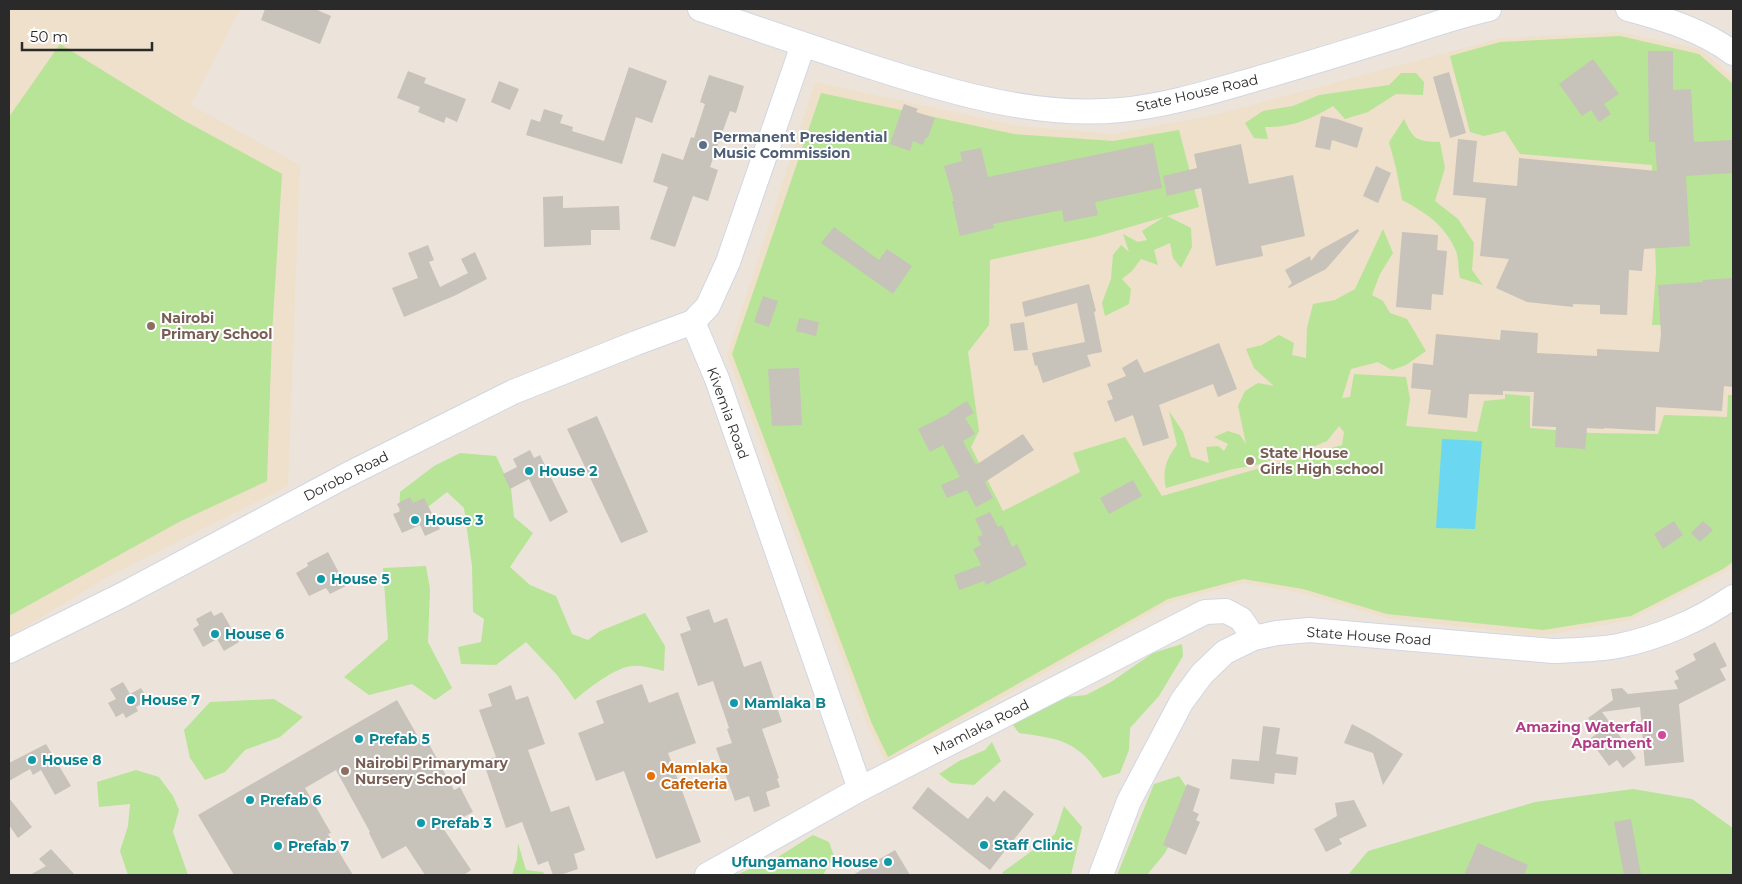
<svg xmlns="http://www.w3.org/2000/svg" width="1742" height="884" viewBox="0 0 1742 884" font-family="Montserrat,sans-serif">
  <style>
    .education { fill: #eee0ca }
    .green { fill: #b7e497 }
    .water { fill: #6cd7f0 }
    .building { fill: #c7c2ba }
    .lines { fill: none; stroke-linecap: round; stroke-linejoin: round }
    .minor-casing { stroke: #d1d6e3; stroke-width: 26 }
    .minor { stroke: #fff; stroke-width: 24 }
    .service-dot { fill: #5c6f8a; stroke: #fff; stroke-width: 2 }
    .education-dot { fill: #8d6e63; stroke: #fff; stroke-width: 2 }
    .culture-dot { fill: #0f9aa8; stroke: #fff; stroke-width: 2 }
    .hotel-dot { fill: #d1479c; stroke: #fff; stroke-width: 2 }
    .food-dot { fill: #e8710a; stroke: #fff; stroke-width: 2 }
    .labels { text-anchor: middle; stroke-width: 4; stroke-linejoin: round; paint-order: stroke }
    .street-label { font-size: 14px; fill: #2a2a2a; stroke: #fff }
    .service-label { font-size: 14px; font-weight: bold; fill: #4e5e75; stroke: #fff; text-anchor: start }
    .education-label { font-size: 14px; font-weight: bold; fill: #785e54; stroke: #fff; text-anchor: start }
    .culture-label { font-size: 14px; font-weight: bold; fill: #0d838f; stroke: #fff; text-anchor: start }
    .hotel-label { font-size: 14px; font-weight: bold; fill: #b23c85; stroke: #fff; text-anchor: end }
    .food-label { font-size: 14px; font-weight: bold; fill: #c56008; stroke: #fff; text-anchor: start }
  </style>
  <rect width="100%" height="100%" fill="#ece4db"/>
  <path class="education" d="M 9,9 L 240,9 L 191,105 L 300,165 L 288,486 L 107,577 L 9,637 Z
    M 1619,32 L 1701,49 L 1733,77 L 1733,568 L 1631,620 L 1540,636 L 1386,618 L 1302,593 L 1243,583 L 1170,602 L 886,763 L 868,727 L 727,355 L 815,82 L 1018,126 L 1114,134 L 1214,115 L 1500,38 Z"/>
  <path class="green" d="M 1620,36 L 1699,54 L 1733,84 L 1733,325 L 1652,325 L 1656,272 L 1652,165 L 1520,154 L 1505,131 L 1484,136 L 1470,132 L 1450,56 L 1500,42 Z
    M 60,44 L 183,120 L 282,174 L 272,334 L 267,481 L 179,522 L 9,616 L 9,117 Z
    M 1401,73 L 1416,73 L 1424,82 L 1423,95 L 1396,94 L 1368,112 L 1345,119 L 1333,106 C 1311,119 1291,128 1265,127 L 1268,139 L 1254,138 L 1245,123 L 1263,111 L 1293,106 L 1319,95 L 1389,85 Z
    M 821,93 L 1014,134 L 1113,141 L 1179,130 L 1199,207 L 1167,216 L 1191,228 L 1192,247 L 1181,268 L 1173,258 L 1170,243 L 1154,250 L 1158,265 L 1141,259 L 1132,271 L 1122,279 L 1131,289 L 1129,304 L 1105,316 L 1102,303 L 1111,279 L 1113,255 L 1121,245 L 1129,252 L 1123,234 L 1138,242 L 1147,240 L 1142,231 L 1164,217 L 1095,237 L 990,260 L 989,325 L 968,352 L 979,431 L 971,447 L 1003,511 L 1080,472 L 1073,453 L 1125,437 L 1162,496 L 1342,445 L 1344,432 L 1339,426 L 1327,441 L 1306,450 L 1256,465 L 1233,469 L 1166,488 C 1162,472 1166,458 1177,445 L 1169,411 L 1183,432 L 1191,457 L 1209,463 L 1206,447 L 1218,446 L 1224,451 L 1228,444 L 1214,437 L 1228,431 L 1240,435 L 1246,444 L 1238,406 L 1245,391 L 1258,383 L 1274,386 L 1254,368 L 1246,349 L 1262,345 L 1279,335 L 1294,343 L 1292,355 L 1306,358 L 1307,328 L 1313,304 L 1335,300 L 1355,289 L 1383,229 L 1393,253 L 1380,274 L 1372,295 L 1383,301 L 1390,313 L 1407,319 L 1426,351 L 1406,365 L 1392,370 L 1378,362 L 1351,369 L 1342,398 L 1350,397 L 1354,374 L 1406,377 L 1410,399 L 1406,426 L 1477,432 L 1484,401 L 1505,399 L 1505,394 L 1530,396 L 1530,428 L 1591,433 L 1658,434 L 1664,415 L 1727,417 L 1728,395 L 1733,395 L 1733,562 L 1723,569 L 1631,616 L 1543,630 L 1387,614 L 1303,589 L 1243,579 L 1168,599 L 888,757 L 872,724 L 732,354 Z
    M 1404,119 C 1414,141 1417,141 1440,142 L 1445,168 L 1435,201 L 1458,219 L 1474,243 L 1472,270 L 1483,285 L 1460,278 C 1458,270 1459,259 1456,251 C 1445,225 1425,212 1402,200 L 1396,168 L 1389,142 Z
    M 460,453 L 496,456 L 511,488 L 514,517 L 533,533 L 510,567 L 530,585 L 556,596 L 572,634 L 588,640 L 600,631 L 645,613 L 665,646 L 664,671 C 654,669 642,665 632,666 C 616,667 587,689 575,700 L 557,675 L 526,642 L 496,665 L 461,664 L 458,647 L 481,642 L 484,619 L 473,612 L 472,566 L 464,508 L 447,492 L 424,510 L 399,518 L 400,492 L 434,466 Z
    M 426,566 L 430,589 L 428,642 L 452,688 L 435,700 L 412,684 L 369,695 L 344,677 L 388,639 L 383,568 Z
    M 1182,644 L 1183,656 L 1159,696 L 1130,728 L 1129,750 L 1120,773 L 1103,778 C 1077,741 1062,739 1019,733 L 1009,720 L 1046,699 L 1086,695 L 1111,682 L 1153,653 Z
    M 274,699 L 303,717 L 280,737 L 245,750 L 225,772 L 205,780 L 190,758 L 184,730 L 210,702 Z
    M 992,742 L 1001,761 L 974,785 L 951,783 L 939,774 L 959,761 L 985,750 Z
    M 136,770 L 159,777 L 173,796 L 179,810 L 173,832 L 188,875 L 128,875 L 120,851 L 128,826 L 130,804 L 99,807 L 97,782 Z
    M 1179,776 L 1195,800 L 1165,853 L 1147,875 L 1117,875 L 1154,784 Z
    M 1633,789 L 1692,799 L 1733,828 L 1733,875 L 1348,875 L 1368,851 L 1535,802 Z
    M 1064,806 L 1082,827 L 1071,875 L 1002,875 L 1003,872 L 1055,834 Z
    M 813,835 L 829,842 L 834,856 L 823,875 L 736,875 L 778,857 Z
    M 518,843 L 526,870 L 543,872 L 545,875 L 512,875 L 517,859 Z"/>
  <path class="water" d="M 1442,439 L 1482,441 L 1475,529 L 1436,528 Z"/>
  <path class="building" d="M 265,9 L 315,9 L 331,16 L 320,44 L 261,20 Z
    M 1648,51 L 1673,51 L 1673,90 L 1691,89 L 1694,142 L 1733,140 L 1733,173 L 1686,176 L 1690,246 L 1644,249 L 1642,271 L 1629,270 L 1627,315 L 1600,314 L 1600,305 L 1573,304 L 1573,307 L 1527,302 L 1496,288 L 1509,259 L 1480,256 L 1486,198 L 1453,195 L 1458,139 L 1477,141 L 1473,182 L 1517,186 L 1519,158 L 1657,171 L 1655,142 L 1649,142 Z
    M 1593,59 L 1619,94 L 1604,104 L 1611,114 L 1599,122 L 1591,110 L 1582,116 L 1559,84 Z
    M 629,67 L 667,81 L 652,123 L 636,117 L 622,164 L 526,135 L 531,119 L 540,122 L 544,109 L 563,115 L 560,123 L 573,127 L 572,131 L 604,141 Z
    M 408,71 L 426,78 L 424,83 L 466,99 L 457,122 L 446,117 L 444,123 L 418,112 L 420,107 L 397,98 Z
    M 1449,72 L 1466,133 L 1450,138 L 1433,77 Z
    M 709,75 L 744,86 L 736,113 L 730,111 L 710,167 L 718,170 L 708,201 L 693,196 L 675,247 L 650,239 L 668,187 L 653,182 L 662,153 L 683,160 L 691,137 L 694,138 L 705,104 L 700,102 Z
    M 499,81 L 519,89 L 510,110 L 491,102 Z
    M 904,104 L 918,109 L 916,112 L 935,118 L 928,138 L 926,137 L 923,145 L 913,141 L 910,151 L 890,144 Z
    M 1321,116 L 1337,119 L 1363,128 L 1357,148 L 1332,140 L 1330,150 L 1315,147 Z
    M 1153,143 L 1162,188 L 1095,202 L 1098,215 L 1064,222 L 1062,210 L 993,224 L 994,228 L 960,236 L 952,201 L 954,201 L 944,166 L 962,161 L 960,152 L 981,148 L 988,177 Z
    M 1241,144 L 1249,184 L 1293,175 L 1305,236 L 1261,246 L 1263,256 L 1216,266 L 1201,188 L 1167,196 L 1163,176 L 1197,168 L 1194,154 Z
    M 1376,166 L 1391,173 L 1378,203 L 1363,196 Z
    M 563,196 L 563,208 L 619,206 L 620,230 L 591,230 L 591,245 L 544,247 L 543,197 Z
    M 834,227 L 879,260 L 887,249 L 912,266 L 893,294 L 821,243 Z
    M 1358,229 L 1359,231 L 1326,269 L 1289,288 L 1288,287 L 1292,283 L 1285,270 L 1310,256 L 1311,261 L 1320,250 Z
    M 1402,232 L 1438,235 L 1437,250 L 1447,251 L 1443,295 L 1432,294 L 1431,310 L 1396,307 Z
    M 428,245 L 434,260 L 429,262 L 440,287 L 468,273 L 461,259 L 475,252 L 487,279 L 454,296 L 404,317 L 392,288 L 418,278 L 408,253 Z
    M 1733,278 L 1733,387 L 1724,386 L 1722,411 L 1656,407 L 1655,431 L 1604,428 L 1604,429 L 1587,428 L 1585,449 L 1555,447 L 1556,427 L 1532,426 L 1534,392 L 1503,391 L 1503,395 L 1469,394 L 1467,418 L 1428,414 L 1431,390 L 1411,388 L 1413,363 L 1433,365 L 1436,334 L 1500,340 L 1501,330 L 1538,333 L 1537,353 L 1597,356 L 1597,349 L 1659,352 L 1661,334 L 1658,285 L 1703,282 L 1703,280 Z
    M 1089,284 L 1096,311 L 1094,312 L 1102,352 L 1087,355 L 1091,366 L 1043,383 L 1037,365 L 1035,366 L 1032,353 L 1085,342 L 1077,303 L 1025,317 L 1022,302 Z
    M 763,296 L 778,301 L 769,327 L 754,322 Z
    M 799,318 L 819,322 L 816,336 L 796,331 Z
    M 1024,322 L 1028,350 L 1014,351 L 1010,324 Z
    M 1219,343 L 1237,389 L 1218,397 L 1213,384 L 1159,405 L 1169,438 L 1143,446 L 1133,415 L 1115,422 L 1107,401 L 1113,399 L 1107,384 L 1126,376 L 1122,368 L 1137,359 L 1144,373 Z
    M 799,368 L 802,425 L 772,426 L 768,369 Z
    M 967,401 L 974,413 L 965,418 L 975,434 L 963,441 L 976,465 L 1023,434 L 1034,450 L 985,482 L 993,498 L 976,507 L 967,490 L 947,498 L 941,485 L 960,477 L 943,445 L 930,452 L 918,429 L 950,413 L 949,412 Z
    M 597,416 L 648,532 L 621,543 L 567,429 Z
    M 530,450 L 534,458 L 540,455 L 568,512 L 550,522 L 529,479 L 510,489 L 503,474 L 517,467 L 513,459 Z
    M 1133,480 L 1142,496 L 1109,514 L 1100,498 Z
    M 410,497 L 413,503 L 424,498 L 440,529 L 425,536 L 420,525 L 402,533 L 393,514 L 401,511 L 397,504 Z
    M 990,512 L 998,527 L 1002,525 L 1012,547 L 1017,544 L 1027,565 L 986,585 L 984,581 L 959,590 L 954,575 L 981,565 L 973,549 L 981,545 L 977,537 L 983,535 L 975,519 Z
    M 1674,521 L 1683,535 L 1663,549 L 1654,534 Z
    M 1703,521 L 1713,530 L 1700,542 L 1691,533 Z
    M 328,552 L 346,586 L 330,594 L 326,588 L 309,596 L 296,573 L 308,566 L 307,563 Z
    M 709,609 L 714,623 L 727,618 L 744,667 L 761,661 L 782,722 L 762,729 L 779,778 L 777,779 L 780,787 L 766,792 L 770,806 L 754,812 L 749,796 L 735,801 L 716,748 L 732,743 L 727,729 L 729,728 L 713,681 L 698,686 L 680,634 L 691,630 L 686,617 Z
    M 211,611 L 214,616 L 222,612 L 239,642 L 224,651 L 217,639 L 203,647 L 193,629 L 199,625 L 196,619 Z
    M 1715,642 L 1727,666 L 1720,669 L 1726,680 L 1679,704 L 1684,762 L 1645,766 L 1640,707 L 1602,712 L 1636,758 L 1623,768 L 1617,760 L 1609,766 L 1592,743 L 1594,742 L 1591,738 L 1599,732 L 1588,718 L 1613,700 L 1611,689 L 1622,688 L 1628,694 L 1678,689 L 1674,681 L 1679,679 L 1675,671 L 1696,660 L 1693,654 Z
    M 123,682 L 130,694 L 141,688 L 148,700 L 136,707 L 138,711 L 126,718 L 123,713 L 116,717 L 108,703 L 116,699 L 110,689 Z
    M 642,684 L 649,703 L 678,692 L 696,743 L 668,753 L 701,842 L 656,859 L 624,771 L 596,781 L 578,733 L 604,723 L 596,701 Z
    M 511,685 L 516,700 L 528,696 L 545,744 L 528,750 L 551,812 L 569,806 L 585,850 L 574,854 L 578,869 L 560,875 L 553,875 L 548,861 L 538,865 L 522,822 L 506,828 L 483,761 L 496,757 L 479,710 L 492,706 L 488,694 Z
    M 397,700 L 424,747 L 429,744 L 454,790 L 460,787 L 473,812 L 443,828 L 471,870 L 464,875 L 425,875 L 406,846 L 382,859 L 369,833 L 370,832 L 336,770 L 305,788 L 331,833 L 328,834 L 353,875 L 234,875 L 198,815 Z
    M 1352,724 L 1371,734 L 1403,754 L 1383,785 L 1373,753 L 1344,743 Z
    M 1263,726 L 1280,728 L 1276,754 L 1298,757 L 1296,775 L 1275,773 L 1274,784 L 1230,779 L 1232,759 L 1259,761 Z
    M 46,744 L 71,786 L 55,795 L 41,770 L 33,775 L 30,769 L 9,781 L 9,763 Z
    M 1187,784 L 1200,789 L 1193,811 L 1199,814 L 1196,820 L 1200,822 L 1186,855 L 1163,845 Z
    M 928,787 L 968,819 L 987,796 L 994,802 L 1004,790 L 1034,814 L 990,870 L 912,808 Z
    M 9,798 L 32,827 L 18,838 L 9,825 Z
    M 1354,800 L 1367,826 L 1339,839 L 1342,844 L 1326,852 L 1314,829 L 1337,816 L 1335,803 Z
    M 1631,819 L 1641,875 L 1624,875 L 1614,822 Z
    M 1478,843 L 1528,865 L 1524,875 L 1464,875 Z
    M 51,849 L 75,875 L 30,875 L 46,866 L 39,859 Z
    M 895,850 L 910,875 L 853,875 Z"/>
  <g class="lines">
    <g class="minor-casing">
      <path id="minor" d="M 700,9 C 758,29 816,49 875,68 C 953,93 1038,118 1121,110 C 1164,106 1207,93 1249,81 C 1298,67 1346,52 1395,37 C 1426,27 1457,16 1489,9
        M 1628,9 C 1665,19 1702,30 1733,53
        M 693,322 L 717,379 L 860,789
        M 9,651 L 122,595 L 347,475 L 513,392 L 636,343 L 693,322 L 708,306 L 728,262 L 803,45
        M 707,875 L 860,789 L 1205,612 L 1226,611 L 1241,619 L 1254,638
        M 1101,875 L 1129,801 L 1182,701 L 1202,674 L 1225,652 L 1254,638 L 1277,633 L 1309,630 L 1553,651 C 1574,650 1596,650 1618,646 C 1658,638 1700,620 1733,597"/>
    </g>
    <use href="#minor" class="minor"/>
  </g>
  <circle class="service-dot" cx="703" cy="145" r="5"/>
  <g class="education-dot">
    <circle cx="151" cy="326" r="5"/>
    <circle cx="1250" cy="461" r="5"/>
    <circle cx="345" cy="771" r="5"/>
  </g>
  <g class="culture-dot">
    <circle cx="529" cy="471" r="5"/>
    <circle cx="415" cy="520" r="5"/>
    <circle cx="321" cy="579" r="5"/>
    <circle cx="215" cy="634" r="5"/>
    <circle cx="131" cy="700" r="5"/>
    <circle cx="734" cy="703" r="5"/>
    <circle cx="359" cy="739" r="5"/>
    <circle cx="32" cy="760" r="5"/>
    <circle cx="250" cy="800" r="5"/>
    <circle cx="421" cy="823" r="5"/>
    <circle cx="984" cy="845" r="5"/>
    <circle cx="278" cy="846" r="5"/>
    <circle cx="888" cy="862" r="5"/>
  </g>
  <circle class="hotel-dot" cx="1662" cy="735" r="5"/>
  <circle class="food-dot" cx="651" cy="776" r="5"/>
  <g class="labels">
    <g class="street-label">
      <text transform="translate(1197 93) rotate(-13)" y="5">State House Road</text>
      <text transform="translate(728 413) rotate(70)" y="5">Kivemia Road</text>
      <text transform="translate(346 476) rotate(-27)" y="5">Dorobo Road</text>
      <text transform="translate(1369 636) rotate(4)" y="5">State House Road</text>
      <text transform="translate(981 727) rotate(-27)" y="5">Mamlaka Road</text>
    </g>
    <g class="service-label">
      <text x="713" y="142">Permanent Presidential<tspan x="713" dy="16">Music Commission</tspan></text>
    </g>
    <g class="education-label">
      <text x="161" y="323">Nairobi<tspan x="161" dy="16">Primary School</tspan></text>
      <text x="1260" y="458">State House<tspan x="1260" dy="16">Girls High school</tspan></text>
      <text x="355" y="768">Nairobi Primarymary<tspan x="355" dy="16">Nursery School</tspan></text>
    </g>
    <g class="culture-label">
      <text x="539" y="476">House 2</text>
      <text x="425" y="525">House 3</text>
      <text x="331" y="584">House 5</text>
      <text x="225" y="639">House 6</text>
      <text x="141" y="705">House 7</text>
      <text x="744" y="708">Mamlaka B</text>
      <text x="369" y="744">Prefab 5</text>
      <text x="42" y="765">House 8</text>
      <text x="260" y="805">Prefab 6</text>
      <text x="431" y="828">Prefab 3</text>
      <text x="994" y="850">Staff Clinic</text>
      <text x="288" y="851">Prefab 7</text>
      <text x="878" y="867" text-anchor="end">Ufungamano House</text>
    </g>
    <g class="hotel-label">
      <text x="1652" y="732">Amazing Waterfall<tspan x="1652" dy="16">Apartment</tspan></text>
    </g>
    <g class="food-label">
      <text x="661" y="773">Mamlaka<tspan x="661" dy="16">Cafeteria</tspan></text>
    </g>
  </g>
  <rect width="1742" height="884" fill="none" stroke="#2a2a2a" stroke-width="20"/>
  <path d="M22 42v8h130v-8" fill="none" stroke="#2a2a2a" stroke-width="2.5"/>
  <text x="30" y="42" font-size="15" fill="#2a2a2a" stroke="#ffffff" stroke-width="4" paint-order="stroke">50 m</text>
</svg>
